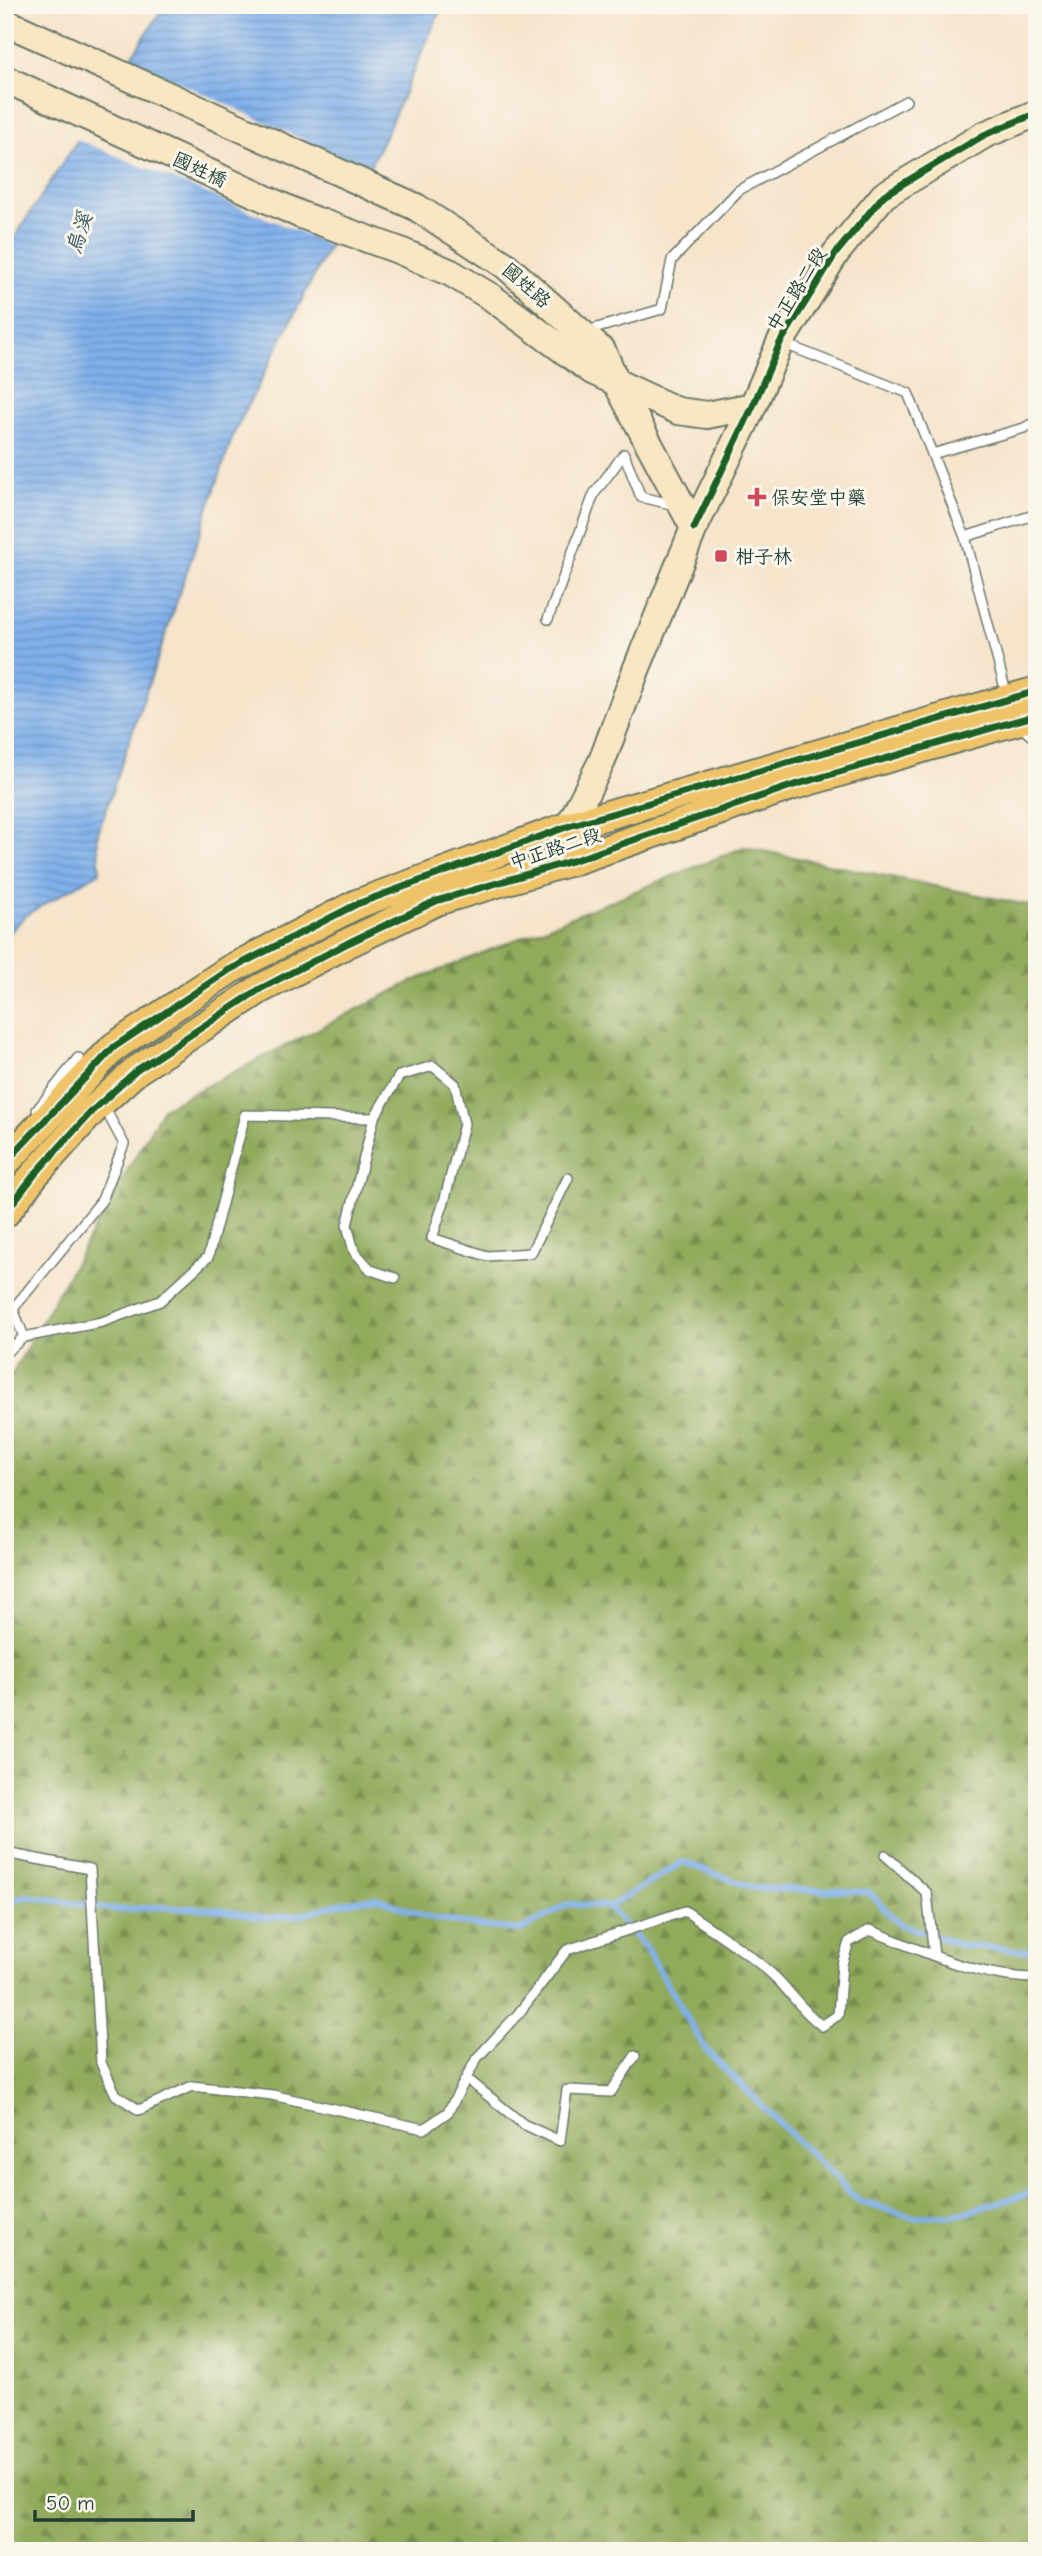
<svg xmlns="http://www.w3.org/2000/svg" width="1042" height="2556" viewBox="0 0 1042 2556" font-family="'Comic Neue','LXGW WenKai TC',sans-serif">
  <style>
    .forest { fill: url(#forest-firs); stroke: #587448; stroke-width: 2 }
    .water { fill: url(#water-rules); stroke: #507690; stroke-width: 2 }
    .pier { fill: #f6e4cb }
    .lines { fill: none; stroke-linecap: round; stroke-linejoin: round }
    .stream { stroke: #80b0eb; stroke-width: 6 }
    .lane-casing { stroke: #6a7769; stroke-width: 12 }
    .secondary-casing { stroke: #6a7769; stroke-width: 30 }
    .primary-casing { stroke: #6a7769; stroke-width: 32 }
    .lane { stroke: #fff; stroke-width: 9 }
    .secondary { stroke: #f9e7c3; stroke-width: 26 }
    .primary { stroke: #efc469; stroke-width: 28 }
    .cycleway-casing { stroke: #fbf7ec; stroke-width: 11 }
    .cycleway { stroke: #1b5e20; stroke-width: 7 }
    .poi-dot { fill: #d1495b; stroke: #fbf7ec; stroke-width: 2.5 }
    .labels { text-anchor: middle; stroke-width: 6; stroke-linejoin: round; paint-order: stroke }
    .street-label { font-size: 19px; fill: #1f3d34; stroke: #fbf7ec }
    .poi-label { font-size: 19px; fill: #1f3d34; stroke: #fbf7ec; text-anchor: start }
    .water-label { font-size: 21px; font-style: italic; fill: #375a62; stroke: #fbf7ec }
  </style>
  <defs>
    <pattern id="forest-firs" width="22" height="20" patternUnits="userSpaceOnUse" patternTransform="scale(1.75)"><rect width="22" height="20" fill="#91aa5b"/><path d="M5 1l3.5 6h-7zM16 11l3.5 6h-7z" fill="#768c4c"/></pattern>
    <pattern id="water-rules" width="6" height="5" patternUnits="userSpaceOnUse" patternTransform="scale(1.75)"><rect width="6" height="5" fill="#80b0eb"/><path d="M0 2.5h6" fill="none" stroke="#6890bf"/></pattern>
  </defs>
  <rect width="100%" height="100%" fill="#fbf7ec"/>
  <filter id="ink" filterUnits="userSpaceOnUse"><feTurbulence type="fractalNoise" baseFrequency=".0143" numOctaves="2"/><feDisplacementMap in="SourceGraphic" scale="14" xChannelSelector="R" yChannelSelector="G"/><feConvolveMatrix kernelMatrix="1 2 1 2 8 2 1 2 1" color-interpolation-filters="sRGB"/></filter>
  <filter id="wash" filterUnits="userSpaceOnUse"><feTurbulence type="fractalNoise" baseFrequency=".00686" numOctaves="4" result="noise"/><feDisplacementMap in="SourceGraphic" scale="28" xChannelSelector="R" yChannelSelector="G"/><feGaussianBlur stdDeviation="1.57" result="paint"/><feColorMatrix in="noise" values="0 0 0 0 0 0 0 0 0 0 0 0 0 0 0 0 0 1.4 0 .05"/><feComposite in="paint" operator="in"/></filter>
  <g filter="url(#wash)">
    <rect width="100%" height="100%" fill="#f6e4cb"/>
    <path class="forest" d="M 744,847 L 1037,907 L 1037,2551 L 5,2551 L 5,1386 L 163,1108 L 411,982 Z"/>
    <path class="water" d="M 165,5 L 443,5 L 384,138 L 234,433 L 97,836 L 100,872 L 26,915 L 5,938 L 5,252 Z"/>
    <path class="pier" d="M 126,58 L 371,171 L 333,246 L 74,138 Z"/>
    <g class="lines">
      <path class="stream" d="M 5,1902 L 27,1896 L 118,1910 L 157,1907 L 214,1909 L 264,1918 L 301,1915 L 341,1903 L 376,1898 L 428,1917 L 478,1926 L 522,1930 L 568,1904 L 609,1907 L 683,1862 L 754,1888 L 869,1892 L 899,1924 L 961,1945 L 1037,1952
        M 609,1907 L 646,1948 L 706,2050 L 858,2201 L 913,2217 L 956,2215 L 1037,2191"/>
    </g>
  </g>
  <g filter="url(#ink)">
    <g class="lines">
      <g class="lane-casing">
        <path id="lane" d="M 587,331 L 662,309 L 672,260 L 739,190 L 906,101
          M 782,343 L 908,393 L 965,537 L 1007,696
          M 932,454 L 1024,428 L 1037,421
          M 965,537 L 1037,514
          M 548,619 L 594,494 L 624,454 L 641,497 L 675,505
          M 1019,725 L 1037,741
          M 37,1110 L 78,1058 L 85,1071
          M 374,1118 L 347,1225 L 354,1251 L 371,1270 L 395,1278
          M 24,1337 L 13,1309 L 102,1200 L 124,1144 L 103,1105
          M 5,1353 L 24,1337 L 102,1322 L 160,1301 L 208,1257 L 245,1115 L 374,1118 L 399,1076 L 433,1066 L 455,1084 L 464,1124 L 444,1202 L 432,1238 L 487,1256 L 531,1253 L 568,1178
          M 5,1853 L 90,1869 L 101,2063 L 116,2095 L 139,2110 L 192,2086 L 272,2095 L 424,2129 L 448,2112 L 477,2058 L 519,2013 L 567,1950 L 685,1911 C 714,1931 757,1958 781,1983 C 796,2000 804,2012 822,2026 L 838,2015 L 842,1964 L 849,1942 L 870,1930 C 924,1952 978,1978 1037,1978
          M 885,1855 L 927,1893 L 934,1956
          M 466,2078 L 523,2124 L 560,2141 L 567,2090 L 611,2092 L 635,2056"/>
      </g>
      <g class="secondary-casing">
        <path id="secondary" d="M 5,22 L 416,207 L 505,265 L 603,352 L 617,384 L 694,528
          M 5,79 L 301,215 L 398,250 L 451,273 L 491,297 L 592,371 L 678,411 L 707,415 L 753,406
          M 575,860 L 569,826 L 602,761 L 636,670 L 694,528 L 753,406 L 780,343 L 836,253 L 884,195 L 984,135 L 1037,113"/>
      </g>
      <g class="primary-casing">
        <path id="primary" d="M 5,1163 L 114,1047 L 229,970 L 357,904 L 569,826 L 1037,691
          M 5,1213 L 35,1174 L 92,1111 L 137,1070 L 260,989 L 348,943 L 436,901 L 575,860 L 791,786 L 1037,715"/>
      </g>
      <use href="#lane" class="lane"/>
      <use href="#secondary" class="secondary"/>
      <use href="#primary" class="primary"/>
      <g class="cycleway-casing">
        <path id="cycleway" d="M 694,528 L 753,406 L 780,343 L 836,253 L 884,195 L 984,135 L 1037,113
          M 5,1163 L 114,1047 L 229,970 L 357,904 L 569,826 L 1037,691
          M 5,1213 L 35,1174 L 92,1111 L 137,1070 L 260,989 L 348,943 L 436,901 L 575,860 L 791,786 L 1037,715"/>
      </g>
      <use href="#cycleway" class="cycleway"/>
    </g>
  </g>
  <g class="poi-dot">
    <path d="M753.5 486.5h7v7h7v7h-7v7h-7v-7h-7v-7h7z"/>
    <rect x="714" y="549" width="14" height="14" rx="3.5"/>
  </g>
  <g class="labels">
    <g class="street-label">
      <text transform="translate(200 169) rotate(25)" y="7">國姓橋</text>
      <text transform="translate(527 285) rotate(41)" y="7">國姓路</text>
      <text transform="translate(796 289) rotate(-58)" y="7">中正路二段</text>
      <text transform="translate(555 848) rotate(-18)" y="7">中正路二段</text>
    </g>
    <g class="poi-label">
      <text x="771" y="504">保安堂中藥</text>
      <text x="735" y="563">柑子林</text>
    </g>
    <g class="water-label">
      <text transform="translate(79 233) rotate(-72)" y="7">烏溪</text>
    </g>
  </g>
  <rect width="1042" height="2556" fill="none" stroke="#fbf7ec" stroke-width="28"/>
  <path d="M35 2510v10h158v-10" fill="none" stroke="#1f3d34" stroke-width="3.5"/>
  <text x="46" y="2510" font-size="21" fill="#1f3d34" stroke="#fbf7ec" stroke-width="5" paint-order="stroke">50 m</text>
</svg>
